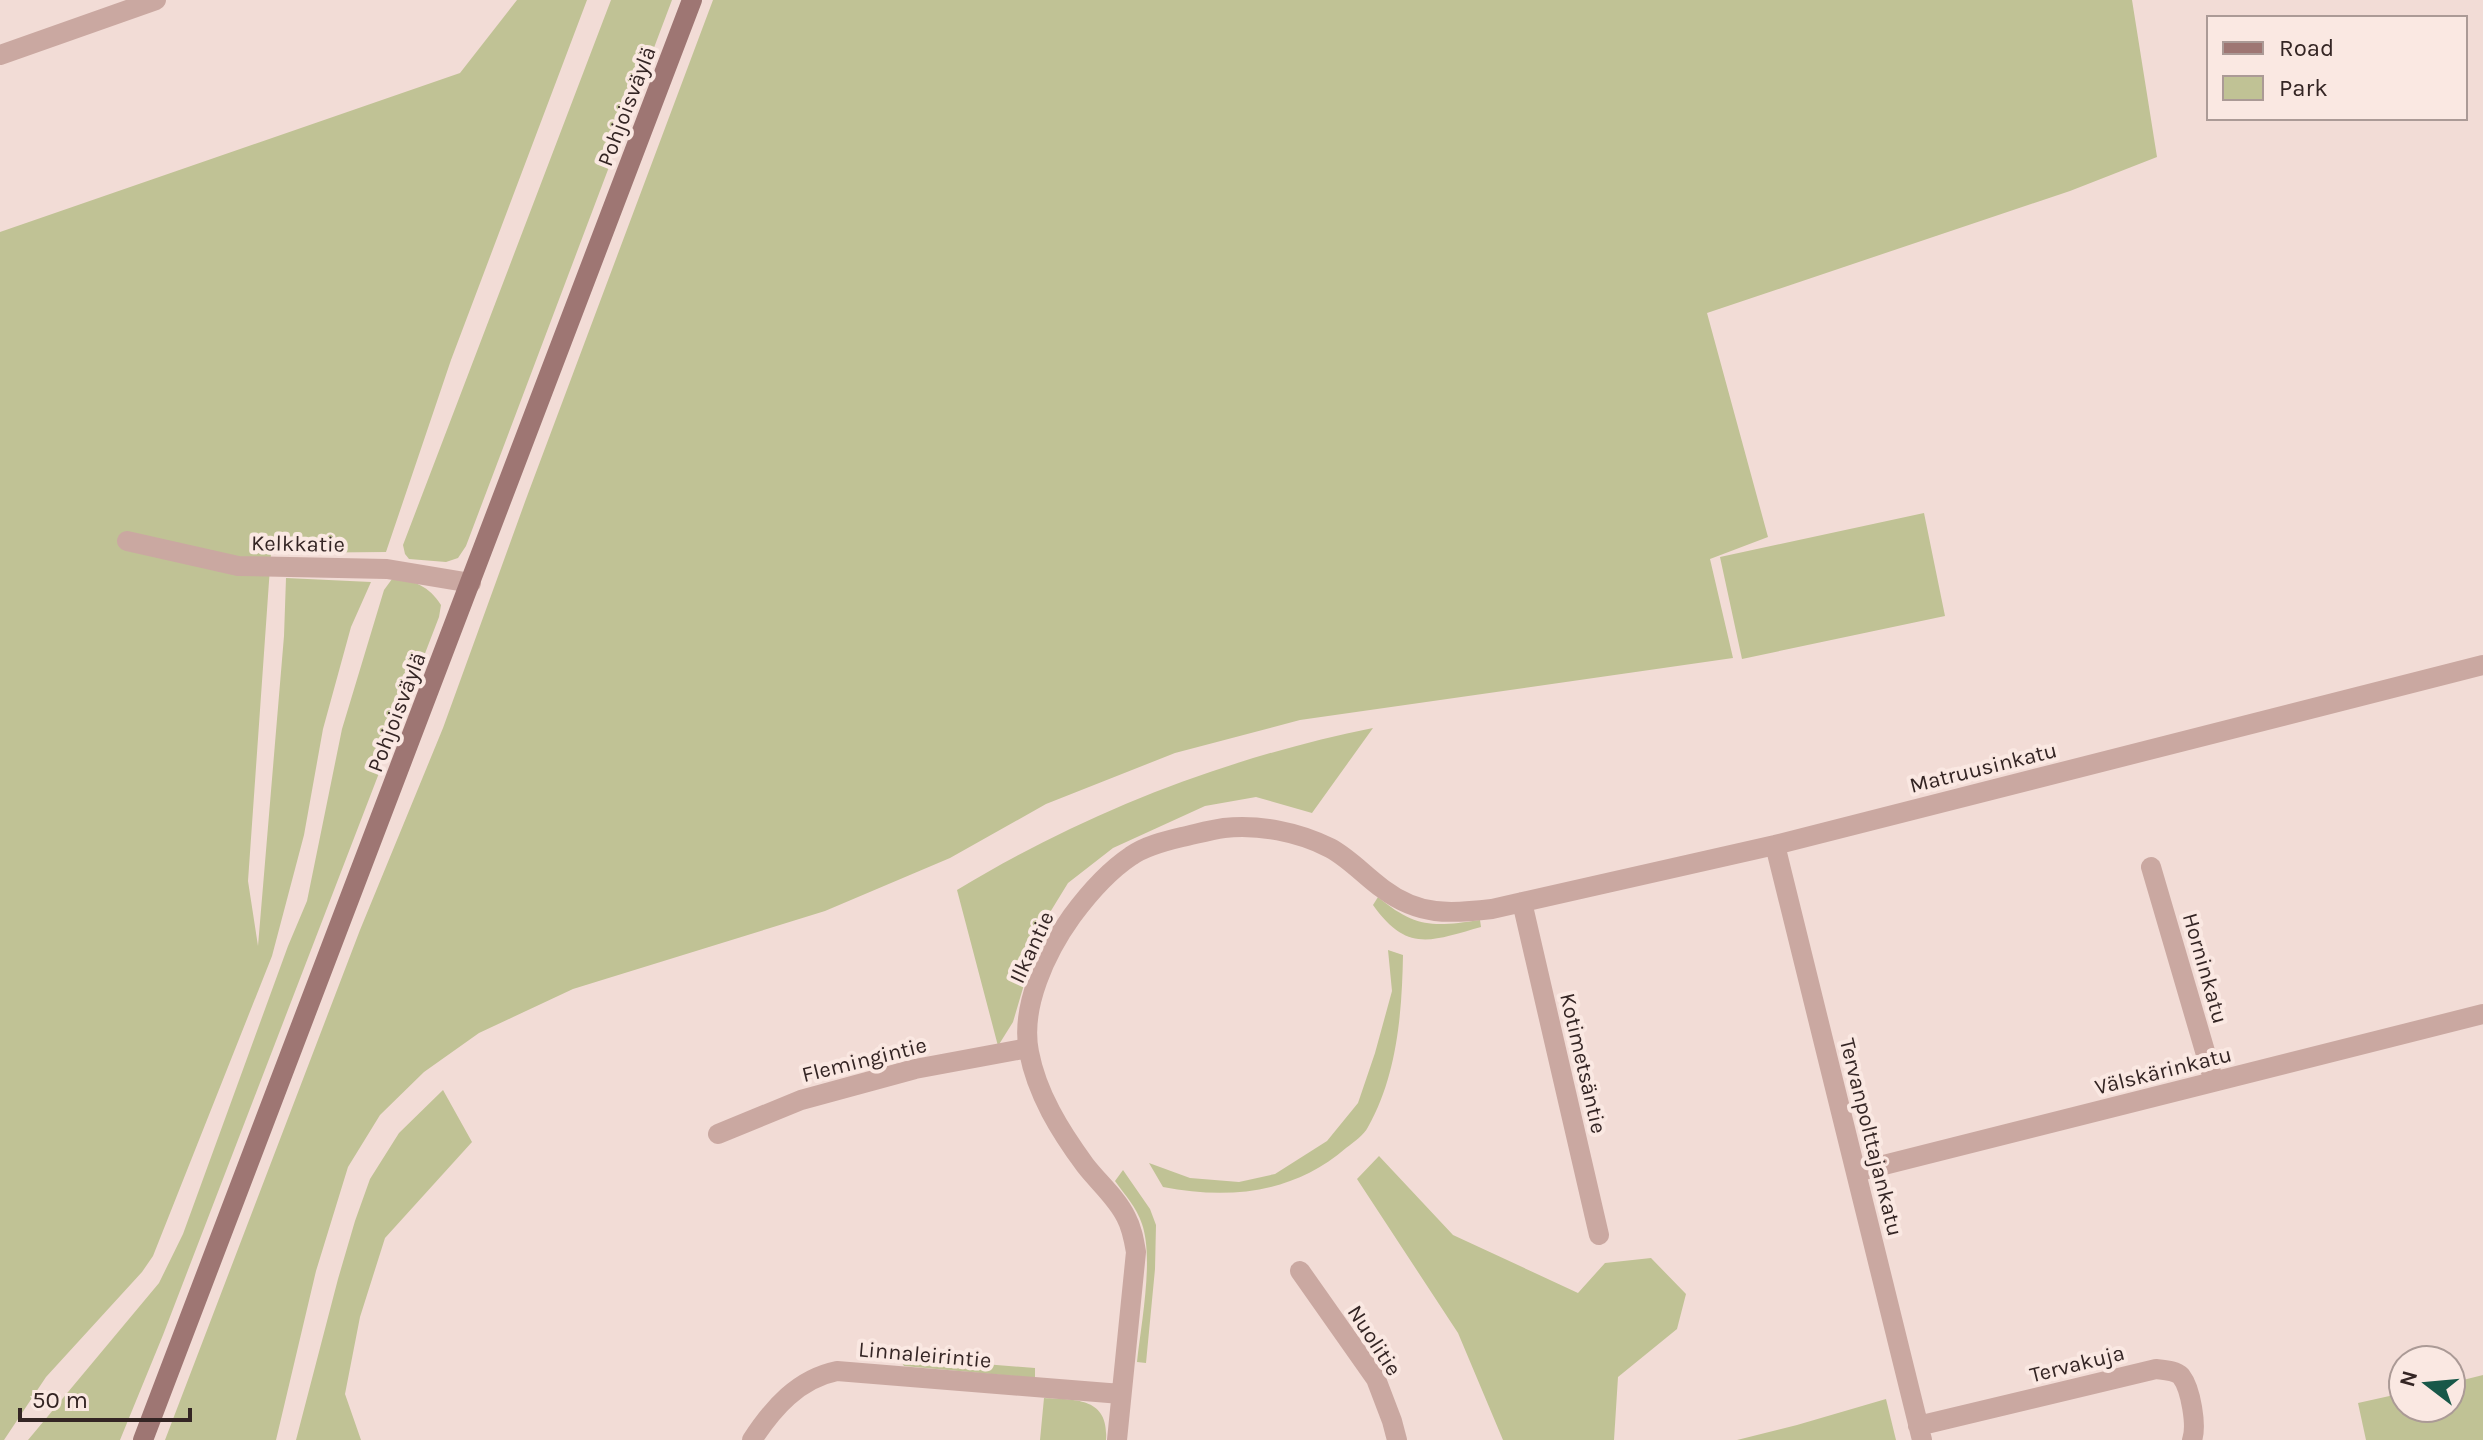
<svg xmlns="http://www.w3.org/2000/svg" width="2483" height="1440" viewBox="0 0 2483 1440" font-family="Karla,sans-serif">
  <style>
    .green { fill: #c0c295 }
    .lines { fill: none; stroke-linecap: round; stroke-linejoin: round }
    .minor { stroke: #caa8a1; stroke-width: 20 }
    .secondary { stroke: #9e7673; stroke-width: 20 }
    .labels { text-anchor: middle; stroke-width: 8; stroke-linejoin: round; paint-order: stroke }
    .street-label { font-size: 22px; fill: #342524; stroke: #fae8e2 }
  </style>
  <rect width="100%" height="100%" fill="#f2dcd6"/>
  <path class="green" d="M 517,0 L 587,0 L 451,360 L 386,552 L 271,553 L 248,881 L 258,946 L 284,636 L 286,578 L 371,582 L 351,627 L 323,729 L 304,835 L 272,956 L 153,1256 L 142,1272 L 46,1377 L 4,1440 L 0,1440 L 0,232 L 460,73 Z
    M 611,0 L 672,0 L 466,546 L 458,558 L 446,562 L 409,559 L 405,554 L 403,545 Z
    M 713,0 L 2132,0 L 2157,157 L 2070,191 L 1707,313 L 1768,537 L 1710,559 L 1733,658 L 1300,720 L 1175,753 L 1046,804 L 950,858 L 825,911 L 573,989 L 479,1033 L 424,1072 L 380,1115 L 348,1167 L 316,1271 L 276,1440 L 165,1440 L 360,930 L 443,728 L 526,499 Z
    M 1924,513 L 1945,616 L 1742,659 L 1720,557 Z
    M 392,579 C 413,579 430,587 441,605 L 439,617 L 163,1335 L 120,1440 L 28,1440 L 159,1283 L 183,1234 L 288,946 L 307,901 L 342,729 L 384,590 Z
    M 1373,728 L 1312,813 L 1256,797 L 1205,806 L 1113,848 L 1068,883 L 1041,927 L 1013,1022 L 998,1046 L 957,890 C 1086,812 1225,758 1373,728 Z
    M 1378,897 C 1415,928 1433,927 1480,920 L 1481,927 C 1431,941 1407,953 1373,905 Z
    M 1388,950 L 1403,955 C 1402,1013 1397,1076 1368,1127 C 1364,1135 1354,1142 1346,1148 C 1294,1193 1230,1200 1163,1187 L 1149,1163 L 1190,1178 L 1239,1182 L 1275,1174 L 1327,1141 L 1358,1103 L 1375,1053 L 1392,991 Z
    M 443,1090 L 472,1142 L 385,1238 L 360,1317 L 345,1394 L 361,1440 L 296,1440 L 338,1279 L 355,1221 L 370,1179 L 399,1133 Z
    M 1379,1156 L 1453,1235 L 1578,1293 L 1605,1263 L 1651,1258 L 1686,1294 L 1677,1329 L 1618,1377 L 1614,1440 L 1503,1440 L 1458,1333 L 1357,1179 Z
    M 1123,1170 L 1150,1209 L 1156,1225 L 1155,1269 L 1146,1363 L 1137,1362 C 1141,1324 1154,1259 1142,1224 C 1137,1208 1125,1195 1115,1181 Z
    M 898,1357 L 1035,1368 L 1035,1378 L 904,1366 Z
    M 2483,1375 L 2483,1440 L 2366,1440 L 2358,1403 L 2403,1393 L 2403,1408 L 2451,1408 L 2451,1383 Z
    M 1044,1398 C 1076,1400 1109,1397 1106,1440 L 1040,1440 Z
    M 1886,1399 L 1896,1440 L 1737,1440 L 1797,1425 Z"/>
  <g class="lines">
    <path class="minor" d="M 0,55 L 156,0
      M 127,541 L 238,566 L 387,569 L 471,583
      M 1775,845 L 1922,1440
      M 2151,867 L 2214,1082
      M 1522,902 L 1599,1235
      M 718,1134 L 801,1100 L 915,1069 L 1028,1048
      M 1856,1172 L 2483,1014
      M 1300,1271 L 1376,1379 L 1392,1421 L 1397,1440
      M 1918,1426 L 2156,1369 C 2164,1370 2175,1370 2181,1376 C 2191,1389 2197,1426 2192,1440
      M 752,1440 C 773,1408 798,1379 837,1371 L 1121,1394
      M 1117,1440 L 1136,1252 C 1134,1240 1132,1228 1126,1217 C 1117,1198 1098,1182 1085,1165 C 1060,1131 1037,1094 1029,1052 C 1020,1007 1046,952 1072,916 C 1089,893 1107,872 1131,856 C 1145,846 1165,841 1182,837 C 1196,834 1210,830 1224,828 C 1258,824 1299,832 1330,848 C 1349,858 1365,876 1383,889 C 1419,916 1450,914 1492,909 L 1775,845 L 2483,665"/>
    <path class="secondary" d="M 143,1440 L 692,0"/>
  </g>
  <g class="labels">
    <g class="street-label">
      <text transform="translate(626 106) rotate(-69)" y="8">Pohjoisväylä</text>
      <text transform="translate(298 543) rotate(1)" y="8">Kelkkatie</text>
      <text transform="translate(396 712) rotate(-69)" y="8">Pohjoisväylä</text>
      <text transform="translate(1983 767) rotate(-14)" y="8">Matruusinkatu</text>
      <text transform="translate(1031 947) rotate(-65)" y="8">Ilkantie</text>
      <text transform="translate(2206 968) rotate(74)" y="8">Horninkatu</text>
      <text transform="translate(864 1059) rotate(-14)" y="8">Flemingintie</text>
      <text transform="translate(1584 1063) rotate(77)" y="8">Kotimetsäntie</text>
      <text transform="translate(2163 1070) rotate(-14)" y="8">Välskärinkatu</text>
      <text transform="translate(1872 1137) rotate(76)" y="8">Tervanpolttajankatu</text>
      <text transform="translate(1375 1340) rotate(57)" y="8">Nuolitie</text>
      <text transform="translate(925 1354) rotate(5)" y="8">Linnaleirintie</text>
      <text transform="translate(2077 1363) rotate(-14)" y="8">Tervakuja</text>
    </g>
  </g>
  <rect x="2207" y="16" width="260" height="104" fill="#fae8e2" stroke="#ab9a96" stroke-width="2"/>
  <rect x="2223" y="42" width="40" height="12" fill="#9e7673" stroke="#ab9a96" stroke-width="2"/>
  <text x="2279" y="56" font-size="24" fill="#342524">Road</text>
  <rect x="2223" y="76" width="40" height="24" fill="#c0c295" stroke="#ab9a96" stroke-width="2"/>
  <text x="2279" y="96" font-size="24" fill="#342524">Park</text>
  <g transform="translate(2427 1384) rotate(286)"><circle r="38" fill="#fae8e2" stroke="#ab9a96" stroke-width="2"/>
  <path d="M0-6L14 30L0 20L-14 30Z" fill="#185849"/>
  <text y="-12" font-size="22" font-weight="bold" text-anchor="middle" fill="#342524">N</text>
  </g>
  <path d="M20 1408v12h170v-12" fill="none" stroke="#342524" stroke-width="4"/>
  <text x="32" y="1408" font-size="24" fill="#342524" stroke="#fae8e2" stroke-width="6" paint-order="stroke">50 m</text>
</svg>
